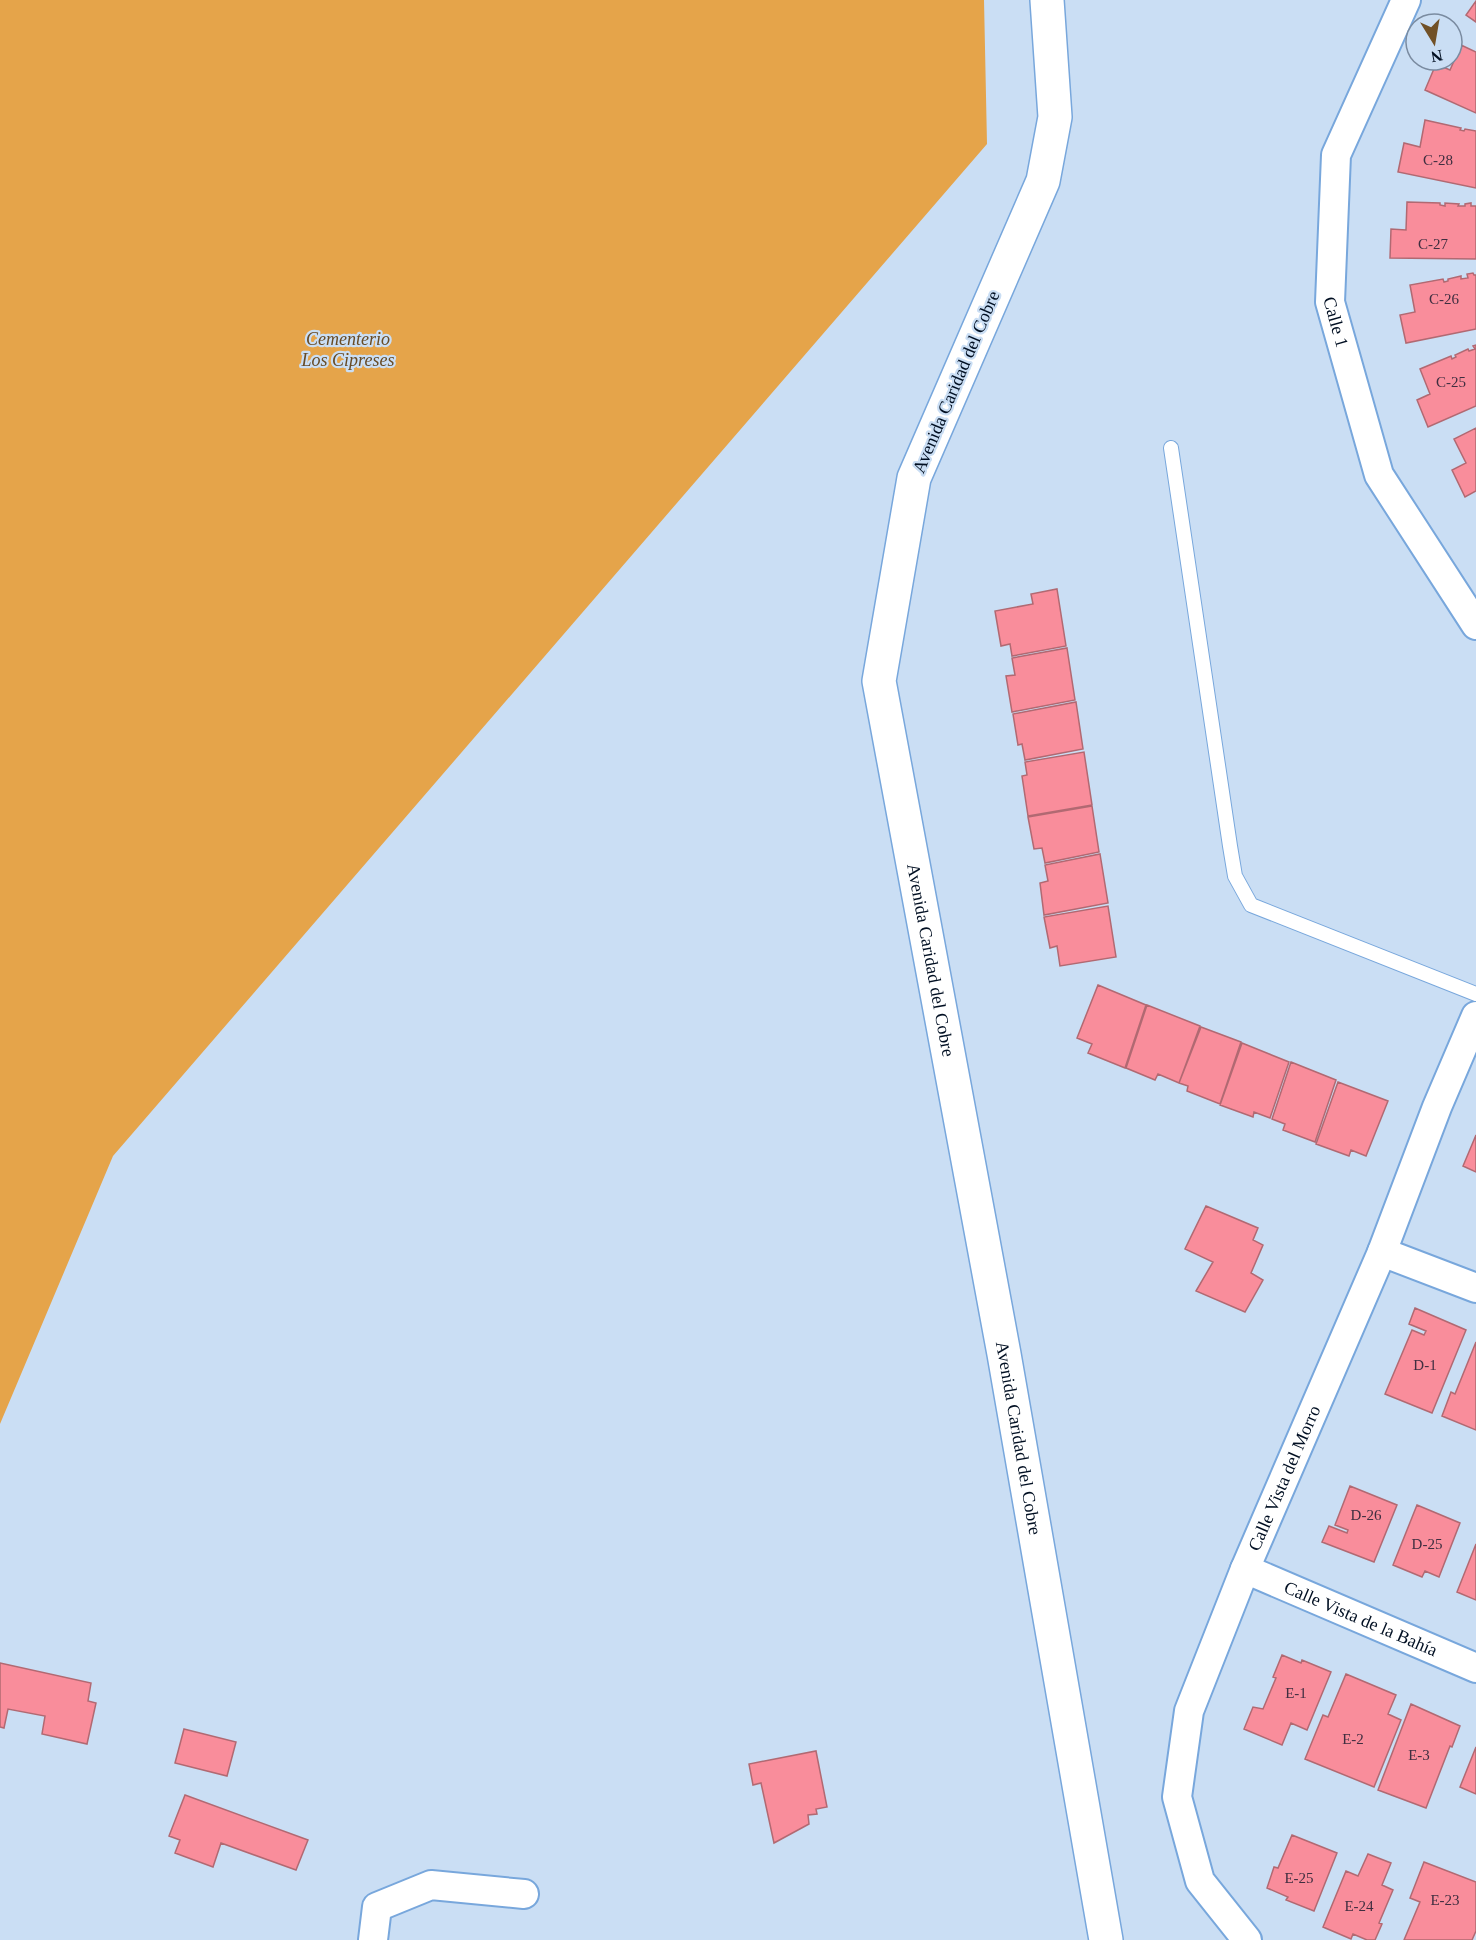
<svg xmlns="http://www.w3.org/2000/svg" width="1476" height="1940" viewBox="0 0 1476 1940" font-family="Georgia,serif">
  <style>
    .green { fill: #e5a44a }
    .building { fill: #f98d9b; stroke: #b16972; stroke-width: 1.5 }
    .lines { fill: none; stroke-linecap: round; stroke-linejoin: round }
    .service-casing { stroke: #78a7dc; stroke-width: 16 }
    .minor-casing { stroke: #78a7dc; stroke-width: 32 }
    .tertiary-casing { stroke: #78a7dc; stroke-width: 36 }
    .service { stroke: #fff; stroke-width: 14 }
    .minor { stroke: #fff; stroke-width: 28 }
    .tertiary { stroke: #fff; stroke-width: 33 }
    .labels { text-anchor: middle; stroke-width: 4.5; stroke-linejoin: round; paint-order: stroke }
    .number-label { font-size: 15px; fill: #3f2e40 }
    .street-label { font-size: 18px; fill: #010f22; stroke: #cadef4 }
    .park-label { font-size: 18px; font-style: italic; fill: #674b26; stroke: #cadef4 }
  </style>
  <rect width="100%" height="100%" fill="#cadef4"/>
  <path class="green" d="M 0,0 L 984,0 L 987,144 L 113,1156 L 0,1424 Z"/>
  <path class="building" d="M 1476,1 L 1476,22 L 1466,15 Z
    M 1461,45 L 1476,52 L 1476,113 L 1425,90 L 1436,64 L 1450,70 Z
    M 1425,120 L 1461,128 L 1460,130 L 1464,131 L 1465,129 L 1476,131 L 1476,188 L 1398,172 L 1404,143 L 1420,147 Z
    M 1407,202 L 1440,203 L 1440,205 L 1445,206 L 1445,203 L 1459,204 L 1458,206 L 1465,206 L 1465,204 L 1471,203 L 1471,206 L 1476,206 L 1476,259 L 1390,258 L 1391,229 L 1406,230 Z
    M 1473,273 L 1474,275 L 1476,275 L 1476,329 L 1406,343 L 1400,315 L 1415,312 L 1410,285 L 1443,279 L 1444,282 L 1448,281 L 1448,279 L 1461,276 L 1461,279 L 1468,278 L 1467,274 Z
    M 1476,345 L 1476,406 L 1428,427 L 1417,400 L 1430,394 L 1420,369 L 1451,356 L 1452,359 L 1456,357 L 1455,355 L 1468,349 L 1469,351 L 1475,349 L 1473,346 Z
    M 1476,428 L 1476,491 L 1465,497 L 1452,470 L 1466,463 L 1454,439 Z
    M 1057,589 L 1066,646 L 1012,656 L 1010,644 L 1001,646 L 995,611 L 1033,604 L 1031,594 Z
    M 1067,648 L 1075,700 L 1012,712 L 1006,676 L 1015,675 L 1012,658 Z
    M 1076,702 L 1083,749 L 1025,760 L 1022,744 L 1018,745 L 1013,714 Z
    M 1084,752 L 1092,805 L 1028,816 L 1022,776 L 1027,775 L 1025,762 Z
    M 1092,806 L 1099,852 L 1045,863 L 1042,848 L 1034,849 L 1028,817 Z
    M 1100,854 L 1108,903 L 1044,915 L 1040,883 L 1048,881 L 1045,865 Z
    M 1108,906 L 1116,957 L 1060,966 L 1057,946 L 1050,948 L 1044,917 Z
    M 1098,985 L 1146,1005 L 1125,1068 L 1088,1053 L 1092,1044 L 1077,1038 Z
    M 1147,1005 L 1200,1026 L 1179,1083 L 1158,1074 L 1155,1080 L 1126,1068 Z
    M 1201,1027 L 1241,1042 L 1220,1104 L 1187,1091 L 1188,1086 L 1179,1083 Z
    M 1242,1043 L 1289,1062 L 1270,1118 L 1254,1112 L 1253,1117 L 1220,1105 Z
    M 1291,1062 L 1336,1080 L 1315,1142 L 1283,1130 L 1285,1124 L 1272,1119 Z
    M 1338,1082 L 1388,1101 L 1366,1156 L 1351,1150 L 1349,1156 L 1316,1144 Z
    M 1476,1135 L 1476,1172 L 1463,1166 Z
    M 1206,1206 L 1258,1228 L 1253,1240 L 1263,1245 L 1251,1273 L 1263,1280 L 1245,1312 L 1196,1291 L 1213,1262 L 1185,1249 Z
    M 1415,1308 L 1466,1330 L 1432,1413 L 1385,1394 L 1412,1330 L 1424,1335 L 1426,1331 L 1409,1324 Z
    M 1476,1342 L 1476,1430 L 1442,1416 L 1451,1392 L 1455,1394 Z
    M 1350,1486 L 1397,1505 L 1374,1562 L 1322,1542 L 1329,1526 L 1347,1533 L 1348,1530 L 1335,1525 Z
    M 1417,1505 L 1460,1523 L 1439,1577 L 1425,1571 L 1422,1577 L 1393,1565 Z
    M 1476,1544 L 1476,1600 L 1457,1592 Z
    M 1282,1655 L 1301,1663 L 1302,1660 L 1331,1672 L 1307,1730 L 1291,1723 L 1282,1745 L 1244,1729 L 1253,1707 L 1263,1709 L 1276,1678 L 1273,1677 Z
    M 0,1663 L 91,1683 L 88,1701 L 96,1703 L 87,1744 L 42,1734 L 45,1716 L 8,1709 L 4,1728 L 0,1727 Z
    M 1346,1674 L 1396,1695 L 1388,1714 L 1401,1720 L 1374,1787 L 1305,1759 L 1323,1715 L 1328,1717 Z
    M 1411,1704 L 1460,1726 L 1452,1747 L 1450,1746 L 1426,1808 L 1378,1790 Z
    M 184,1729 L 236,1742 L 227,1776 L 175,1763 Z
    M 1476,1747 L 1476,1794 L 1460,1787 Z
    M 816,1751 L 827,1807 L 816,1809 L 817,1814 L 808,1815 L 809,1824 L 774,1843 L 761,1783 L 753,1785 L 749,1764 Z
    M 185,1795 L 308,1840 L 296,1870 L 221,1843 L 213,1867 L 175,1853 L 180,1840 L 169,1836 Z
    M 1292,1835 L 1337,1853 L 1314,1911 L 1286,1900 L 1288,1897 L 1267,1888 L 1274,1867 L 1278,1868 Z
    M 1368,1854 L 1391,1863 L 1382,1885 L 1393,1890 L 1379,1923 L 1382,1924 L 1375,1940 L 1367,1940 L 1353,1934 L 1351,1939 L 1323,1927 L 1346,1871 L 1358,1876 Z
    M 1424,1862 L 1476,1882 L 1476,1931 L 1472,1940 L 1404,1940 L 1420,1902 L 1410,1898 Z"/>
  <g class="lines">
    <g class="service-casing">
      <path id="service" d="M 1171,448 L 1230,846 L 1235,876 L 1251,905 L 1476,994"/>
    </g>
    <g class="minor-casing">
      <g id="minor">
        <path id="s1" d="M 1406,0 L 1336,155 L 1330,302 L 1379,475 L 1476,625"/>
        <path d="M 1382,1252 L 1476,1288"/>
        <path id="s2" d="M 1245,1569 L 1476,1668"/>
        <path d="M 373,1940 L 377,1907 L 431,1885 L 524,1894"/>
        <path id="s3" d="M 1247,1940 L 1200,1881 L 1177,1797 L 1189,1711 L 1245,1569 L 1382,1252 L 1437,1107 L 1476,1016"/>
      </g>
    </g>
    <g class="tertiary-casing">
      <g id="tertiary">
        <path id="s4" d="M 1047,0 L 1055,117 L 1043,181 L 914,478 L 879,681 L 1004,1354 L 1106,1940"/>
      </g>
    </g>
    <use href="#service" class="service"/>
    <use href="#minor" class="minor"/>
    <use href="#tertiary" class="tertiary"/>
  </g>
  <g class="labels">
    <g class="number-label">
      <text x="1438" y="165">C-28</text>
      <text x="1433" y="249">C-27</text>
      <text x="1444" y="304">C-26</text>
      <text x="1451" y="387">C-25</text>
      <text x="1425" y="1370">D-1</text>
      <text x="1366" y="1520">D-26</text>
      <text x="1427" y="1549">D-25</text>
      <text x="1296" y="1698">E-1</text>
      <text x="1353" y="1744">E-2</text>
      <text x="1419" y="1760">E-3</text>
      <text x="1299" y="1883">E-25</text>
      <text x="1445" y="1905">E-23</text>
      <text x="1359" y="1911">E-24</text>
    </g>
    <g class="street-label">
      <text dy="6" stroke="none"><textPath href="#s1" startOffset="338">Calle 1</textPath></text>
      <text transform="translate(956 382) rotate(-67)" y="6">Avenida Caridad del Cobre</text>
      <text dy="6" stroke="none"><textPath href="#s4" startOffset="996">Avenida Caridad del Cobre</textPath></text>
      <text dy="6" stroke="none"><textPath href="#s4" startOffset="1482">Avenida Caridad del Cobre</textPath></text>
      <text dy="6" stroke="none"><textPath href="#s3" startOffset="501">Calle Vista del Morro</textPath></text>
      <text dy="6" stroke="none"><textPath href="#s2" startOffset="126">Calle Vista de la Bahía</textPath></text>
    </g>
    <g class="park-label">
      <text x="348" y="345">Cementerio<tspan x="348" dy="21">Los Cipreses</tspan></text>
    </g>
  </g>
  <g transform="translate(1434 42) rotate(169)"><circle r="28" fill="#cadef4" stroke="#7a8ba0" stroke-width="1.5"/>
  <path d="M0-4.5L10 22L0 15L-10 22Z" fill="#715127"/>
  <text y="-9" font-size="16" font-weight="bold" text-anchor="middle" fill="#010f22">N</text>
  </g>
</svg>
